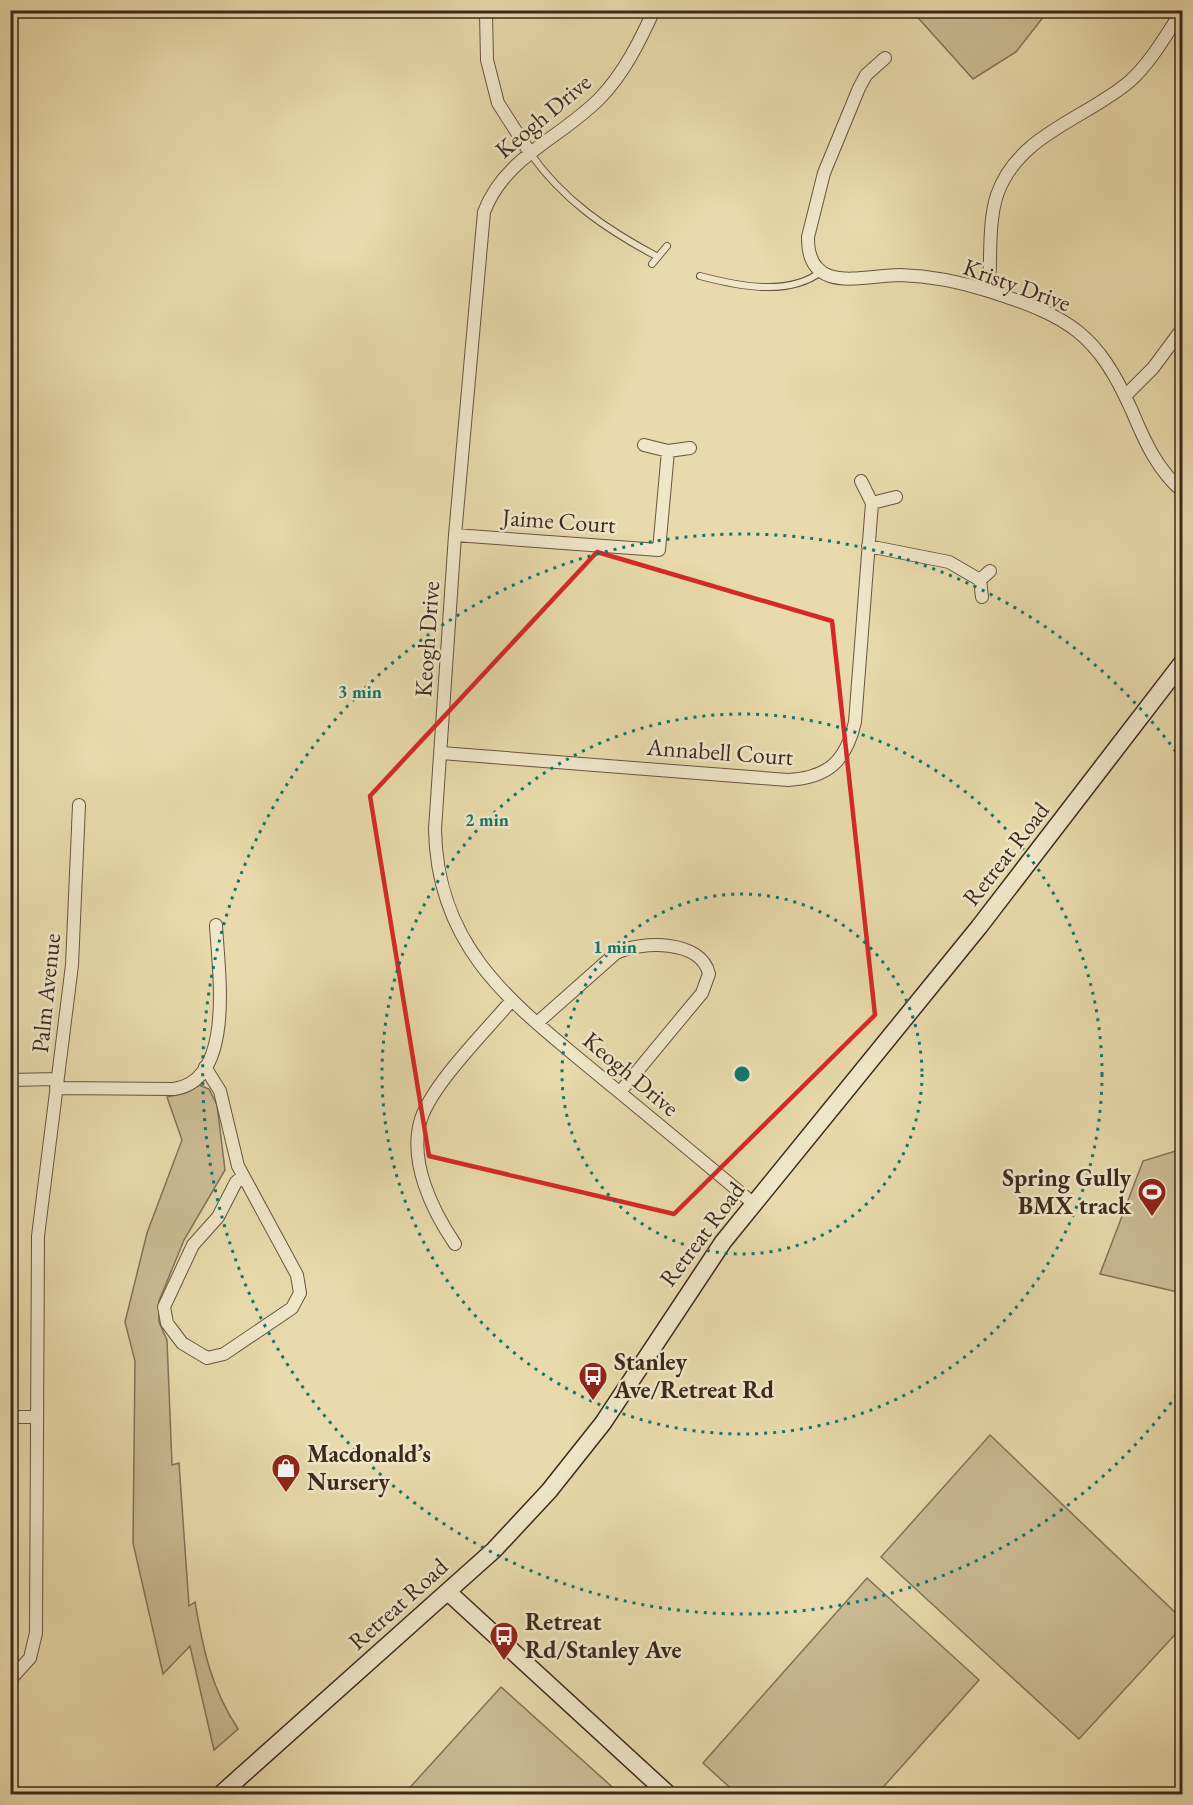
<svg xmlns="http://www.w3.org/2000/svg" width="1193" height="1805" viewBox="0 0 1193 1805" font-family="'EB Garamond',serif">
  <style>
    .green { fill: #cbbc94; stroke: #847258; stroke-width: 1.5 }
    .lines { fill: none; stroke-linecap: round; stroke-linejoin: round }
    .lane-casing { stroke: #685441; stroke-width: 8 }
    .street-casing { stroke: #685441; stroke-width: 14 }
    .secondary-casing { stroke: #3d281d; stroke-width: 19 }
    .lane { stroke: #f0e7c9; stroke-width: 6 }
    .street { stroke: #f0e7c9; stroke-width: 12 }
    .secondary { stroke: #f0e7c9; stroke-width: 16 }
    .marked { fill: none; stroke: #d62828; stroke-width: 4.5; stroke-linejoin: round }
    .ring { fill: none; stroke: #0f766e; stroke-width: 3; stroke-dasharray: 3 6 }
    .labels { text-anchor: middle; stroke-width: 5; stroke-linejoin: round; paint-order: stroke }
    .street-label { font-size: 24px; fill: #3d281d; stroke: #f0e7c9 }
    .poi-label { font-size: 24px; font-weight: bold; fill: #3d281d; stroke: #f0e7c9; text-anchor: start }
    .centre { fill: #0f766e; stroke: #f0e7c9; stroke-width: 3 }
    .ring-label { font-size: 18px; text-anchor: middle; font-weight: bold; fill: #0f766e; stroke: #f0e7c9; stroke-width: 5; stroke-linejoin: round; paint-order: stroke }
  </style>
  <rect width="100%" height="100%" fill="#e8daac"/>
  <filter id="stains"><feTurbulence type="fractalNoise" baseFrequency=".00333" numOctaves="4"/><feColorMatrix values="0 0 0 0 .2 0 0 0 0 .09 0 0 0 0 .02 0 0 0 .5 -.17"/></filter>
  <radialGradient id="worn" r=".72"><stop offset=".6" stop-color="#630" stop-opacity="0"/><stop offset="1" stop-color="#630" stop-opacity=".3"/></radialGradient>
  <path class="green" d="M 912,11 L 1048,11 L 1016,52 L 973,79 Z
    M 199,1085 L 209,1089 L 217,1105 L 225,1170 L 184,1240 L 159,1301 L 159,1322 L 167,1340 L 172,1465 L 179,1463 L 189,1606 L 195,1602 C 203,1649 211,1688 238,1729 L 214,1750 L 190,1646 L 163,1674 L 133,1543 L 135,1361 L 125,1322 L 147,1233 L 182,1140 L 167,1097 L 185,1093 Z
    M 1182,1149 L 1182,1293 L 1100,1274 L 1143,1161 Z
    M 990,1435 L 1182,1619 L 1182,1627 L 1079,1739 L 881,1557 Z
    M 867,1578 L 979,1680 L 877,1794 L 737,1794 L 703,1763 Z
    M 501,1687 L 620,1794 L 404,1794 Z"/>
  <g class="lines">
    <g class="lane-casing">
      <path id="lane" d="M 530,153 C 563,200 607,230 658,257
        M 652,264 L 667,246
        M 700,276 C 738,286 789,297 822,271"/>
    </g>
    <g class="street-casing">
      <path id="street" d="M 654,10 C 640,41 624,73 601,97 C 562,138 505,156 484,212 L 455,535 L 435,829 C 437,954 520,1009 607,1082 C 656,1122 705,1163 754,1204
        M 486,13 L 487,60 L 498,103 L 530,153
        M 885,58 L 866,75 L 859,88 L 824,173 L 808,237 C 807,296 864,275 900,275 C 929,276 961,282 989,291 C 1070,317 1097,333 1132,411 C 1145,442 1157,469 1182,491
        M 989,291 C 991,262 988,222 997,195 C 1018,134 1086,119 1130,81 C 1151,62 1166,35 1182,11
        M 1125,396 L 1153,368 L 1182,329
        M 644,445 L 668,451 L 690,448
        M 872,503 L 896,497
        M 455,535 L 659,550 L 668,451
        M 868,546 L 949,562 L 980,580
        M 982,597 L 980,580 L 990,571
        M 441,753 L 788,780 C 828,778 846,761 855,722 L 872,503 L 861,481
        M 537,1023 L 616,953 C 641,941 701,939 709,974 L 702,993 L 620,1092
        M 205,1067 L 220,1091 L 238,1166 L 297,1275 L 300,1293 L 292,1308 L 224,1354 L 207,1358 L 182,1343 L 167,1323 L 164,1307 L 193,1245 L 218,1217 L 236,1182 L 243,1176
        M 10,1080 L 57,1079
        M 56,1088 L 174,1089 C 236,1080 218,969 216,925
        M 455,1244 C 432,1210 408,1161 421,1119 C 433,1083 486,1031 511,1001
        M 10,1417 L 37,1417
        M 10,1680 L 30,1658 L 36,1633 L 38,1236 L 72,965 L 79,805"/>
    </g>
    <g class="secondary-casing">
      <path id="secondary" d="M 448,1592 L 668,1794
        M 221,1794 L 494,1550 L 549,1491 L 603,1423 L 723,1242 L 979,927 L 1182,663"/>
    </g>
    <use href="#lane" class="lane"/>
    <use href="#street" class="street"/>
    <use href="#secondary" class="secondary"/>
  </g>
  <path class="marked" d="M 597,552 L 832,621 L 875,1015 L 674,1214 L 429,1156 L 370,796 Z"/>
  <g class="ring">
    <circle cx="742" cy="1074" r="180"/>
    <circle cx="742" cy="1074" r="360"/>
    <path d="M1182 1388A540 540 0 1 1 1182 760"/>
  </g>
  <defs>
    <g id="stadium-pin" transform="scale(1.5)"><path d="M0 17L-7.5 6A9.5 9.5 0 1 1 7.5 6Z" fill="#8f2418" stroke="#f0e7c9"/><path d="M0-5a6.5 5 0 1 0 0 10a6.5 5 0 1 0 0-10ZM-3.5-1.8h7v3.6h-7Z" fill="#fff"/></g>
    <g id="bus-pin" transform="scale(1.5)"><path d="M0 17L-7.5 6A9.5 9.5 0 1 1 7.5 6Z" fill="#8f2418" stroke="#f0e7c9"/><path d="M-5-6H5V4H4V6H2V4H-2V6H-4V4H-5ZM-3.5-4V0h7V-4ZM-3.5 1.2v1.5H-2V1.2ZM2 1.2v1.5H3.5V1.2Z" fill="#fff"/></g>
    <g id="shop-pin" transform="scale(1.5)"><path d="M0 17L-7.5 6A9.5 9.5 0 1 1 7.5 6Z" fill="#8f2418" stroke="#f0e7c9"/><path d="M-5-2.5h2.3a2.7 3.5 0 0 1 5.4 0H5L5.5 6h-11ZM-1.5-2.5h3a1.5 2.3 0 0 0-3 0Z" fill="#fff"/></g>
  </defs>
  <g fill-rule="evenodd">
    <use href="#stadium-pin" x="1152" y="1192"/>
    <use href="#bus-pin" x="593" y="1376"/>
    <use href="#shop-pin" x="286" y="1468"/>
    <use href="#bus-pin" x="504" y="1636"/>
  </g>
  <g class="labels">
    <g class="street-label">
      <text transform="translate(543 116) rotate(-40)" y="8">Keogh Drive</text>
      <text transform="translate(1017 285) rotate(20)" y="8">Kristy Drive</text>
      <text transform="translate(559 521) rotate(4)" y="8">Jaime Court</text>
      <text transform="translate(427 639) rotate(-86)" y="8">Keogh Drive</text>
      <text transform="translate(720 752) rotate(4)" y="8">Annabell Court</text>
      <text transform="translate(1006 854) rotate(-52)" y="8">Retreat Road</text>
      <text transform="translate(46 993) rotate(-84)" y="8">Palm Avenue</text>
      <text transform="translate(631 1074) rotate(40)" y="8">Keogh Drive</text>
      <text transform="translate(702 1234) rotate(-53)" y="8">Retreat Road</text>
      <text transform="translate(398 1604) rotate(-42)" y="8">Retreat Road</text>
    </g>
    <g class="poi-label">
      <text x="1131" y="1186" text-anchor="end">Spring Gully<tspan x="1131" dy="28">BMX track</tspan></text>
      <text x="614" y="1370">Stanley<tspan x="614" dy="28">Ave/Retreat Rd</tspan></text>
      <text x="307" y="1462">Macdonald’s<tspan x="307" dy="28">Nursery</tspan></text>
      <text x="525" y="1630">Retreat<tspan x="525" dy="28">Rd/Stanley Ave</tspan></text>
    </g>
  </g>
  <circle cx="742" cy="1074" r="9" class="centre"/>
  <g class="ring-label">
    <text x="360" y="698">3 min</text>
    <text x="487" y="826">2 min</text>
    <text x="615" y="953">1 min</text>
  </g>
  <rect width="1193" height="1805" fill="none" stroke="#e8daac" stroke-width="36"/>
  <rect x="12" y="12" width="1169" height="1781" fill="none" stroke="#3d281d" stroke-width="3"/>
  <rect x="18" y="18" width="1157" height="1769" fill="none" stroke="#3d281d" stroke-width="1.5"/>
  <rect width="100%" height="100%" filter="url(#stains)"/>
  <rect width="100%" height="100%" fill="url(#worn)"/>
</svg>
